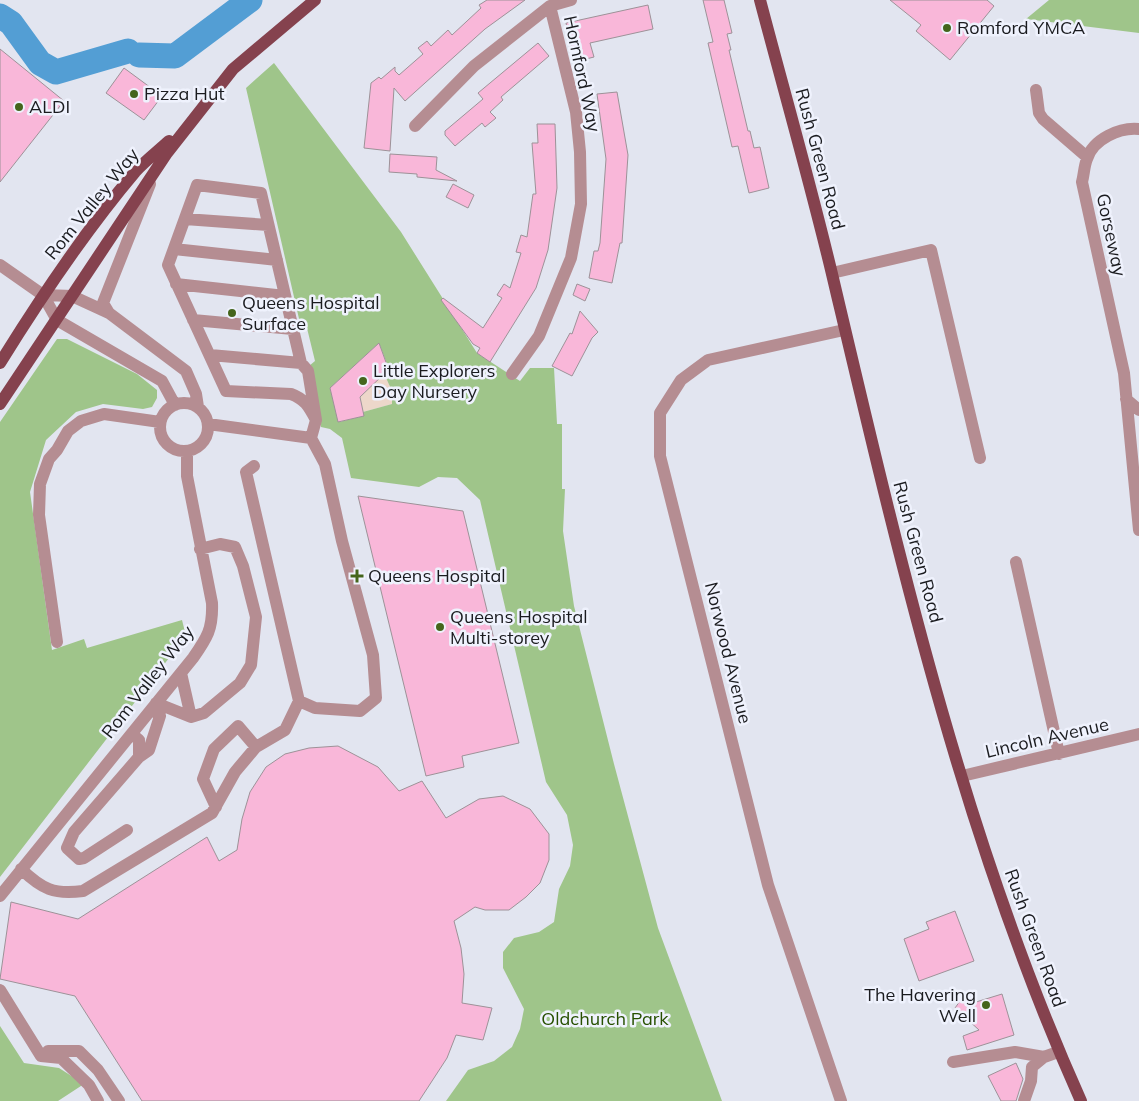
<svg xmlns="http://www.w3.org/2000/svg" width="1139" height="1101" viewBox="0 0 1139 1101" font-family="Mulish,sans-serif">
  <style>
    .education { fill: #edd7ca }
    .green { fill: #9fc58a; fill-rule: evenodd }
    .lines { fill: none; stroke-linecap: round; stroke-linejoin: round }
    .river { stroke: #539ed4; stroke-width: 25 }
    .building { fill: #f9b7d9; stroke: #9d9298 }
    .minor { stroke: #b58d92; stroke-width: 12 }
    .major { stroke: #85424e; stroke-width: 12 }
    .poi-dot { fill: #44651c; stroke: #eff2fd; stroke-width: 2 }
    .labels { text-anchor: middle; stroke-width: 5; stroke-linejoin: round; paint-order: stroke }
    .poi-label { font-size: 18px; fill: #1a1b1f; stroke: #eff2fd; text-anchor: start }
    .street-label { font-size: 18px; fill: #1a1b1f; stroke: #eff2fd }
    .park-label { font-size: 18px; fill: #275000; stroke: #eff2fd }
  </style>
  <rect width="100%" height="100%" fill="#e2e5f0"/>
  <path class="education" d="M 379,343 L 387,365 L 382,369 L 392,391 L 392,404 L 363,412 L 364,416 L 338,422 L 330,388 Z"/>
  <path class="green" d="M 1049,0 L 1139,0 L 1139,33 L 1026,19 Z
    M 274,63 L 401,232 L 477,353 L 520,381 L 530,368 L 554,368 L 557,424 L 562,424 L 562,489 L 565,489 L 563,531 L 574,606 L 614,764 L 658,928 L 722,1101 L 446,1101 L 468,1070 L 494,1061 L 512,1047 L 520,1029 L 524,1009 L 503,968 L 503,952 L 514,938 L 539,932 L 554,922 L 559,889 L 570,866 L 573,845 L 567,815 L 546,782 L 480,500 L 457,478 L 438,477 L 419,487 L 351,478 L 342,438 L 330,429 L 321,427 L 309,366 L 315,361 L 306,324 L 300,323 L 246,88 ZM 379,343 L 387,364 L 382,369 L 392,391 L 392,404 L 363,412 L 363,416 L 339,422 L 330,388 Z
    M 57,339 L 67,339 L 137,374 L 157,390 L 157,398 L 152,407 L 143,409 L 103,404 L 76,412 L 46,440 L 30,492 L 52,650 L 84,639 L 87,648 L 182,620 L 186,636 L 0,877 L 0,422 Z
    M 0,1026 L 24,1063 L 59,1068 L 84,1084 L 58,1101 L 0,1101 Z"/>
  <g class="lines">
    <path class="river" d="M 0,16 L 11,23 L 40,63 L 56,72 L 128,51
      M 139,55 L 175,56 L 250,0"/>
  </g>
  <path class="building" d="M 487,0 L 525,0 L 485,29 L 405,101 L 394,88 L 390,151 L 364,148 L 371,83 L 379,77 L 381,79 L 395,67 L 395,71 L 399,75 L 423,54 L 418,48 L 427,41 L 431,46 L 448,30 L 452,35 L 481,8 L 479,5 Z
    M 703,0 L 724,0 L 732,33 L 727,34 L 731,50 L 729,50 L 748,131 L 750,131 L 754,148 L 760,147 L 769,188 L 749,193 L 738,146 L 732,147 L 708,43 L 713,42 Z
    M 890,0 L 987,0 L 994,6 L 950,60 L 916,31 L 921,25 Z
    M 648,5 L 653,29 L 590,43 L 594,57 L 582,60 L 579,48 L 572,50 L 566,23 Z
    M 538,43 L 549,56 L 501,97 L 503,100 L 490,112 L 496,118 L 485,127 L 482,123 L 455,146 L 445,135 L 445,131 L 483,99 L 478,93 Z
    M 0,49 L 64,101 L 0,182 Z
    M 124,68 L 162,96 L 144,120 L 106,93 Z
    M 617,92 L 628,155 L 622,243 L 620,243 L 612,283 L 589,278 L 594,251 L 598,251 L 600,243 L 606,159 L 597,94 Z
    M 537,124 L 555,124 L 557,188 L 548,250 L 536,288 L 490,362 L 477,353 L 480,348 L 473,344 L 441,300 L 443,298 L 483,328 L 502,298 L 497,295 L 504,284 L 510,288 L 521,253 L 516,252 L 521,235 L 527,237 L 533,194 L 536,194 L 532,143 L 538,143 Z
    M 390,154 L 437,157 L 436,170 L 457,181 L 417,177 L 417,174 L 389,172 Z
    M 453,184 L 474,195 L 468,208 L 446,197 Z
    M 577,284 L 590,289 L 585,301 L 573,295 Z
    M 580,311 L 598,332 L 592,338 L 572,376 L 552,366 L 570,333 L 572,334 Z
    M 379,343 L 387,365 L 382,369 L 384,374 L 360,397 L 364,416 L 338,422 L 330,388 Z
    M 358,496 L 463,511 L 519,743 L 462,756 L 464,767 L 426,776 Z
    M 338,746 L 378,767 L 399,791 L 422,781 L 446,818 L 479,799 L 503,796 L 530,809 L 549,834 L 549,860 L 540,883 L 526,897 L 509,910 L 485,910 L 475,907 L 454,921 L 461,948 L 464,974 L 462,1003 L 492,1008 L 483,1040 L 456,1035 L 447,1058 L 419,1101 L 142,1101 L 75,996 L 0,979 L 11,902 L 78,919 L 207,837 L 219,861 L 237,850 L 242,819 L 250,792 L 266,767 L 285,754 L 309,748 Z
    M 955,911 L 974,961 L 919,981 L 904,939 L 929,929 L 926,922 Z
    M 965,994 L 976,1002 L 1002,994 L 1014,1035 L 967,1050 L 963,1036 L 979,1030 L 955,1008 Z
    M 1016,1063 L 1023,1079 L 1016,1101 L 1001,1101 L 988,1076 Z"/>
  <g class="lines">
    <path class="minor" d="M 1036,90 L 1039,113 L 1043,119 L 1087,157
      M 415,126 L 474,66 L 550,6 L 571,0
      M 1139,129 C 1120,127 1093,139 1087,159 C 1084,166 1084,175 1082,182 L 1124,373 L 1139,530
      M 185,219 L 268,225
      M 174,249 L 277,260
      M 0,265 L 43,295 L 57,320 L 162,381 L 175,405
      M 832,273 L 931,250 L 980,458
      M 176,284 L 285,296
      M 43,295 L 72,296 L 109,313 L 186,371 L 196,394 L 198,407
      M 109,313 L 103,303 L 150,184
      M 193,320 L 293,329
      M 210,355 L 301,363
      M 512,374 L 539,336 L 571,258 L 581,204 L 580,152 L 576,112 L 550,6
      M 1126,399 L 1139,410
      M160 427a24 24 0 1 1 48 0a24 24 0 1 1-48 0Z
      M 208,424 L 311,438 L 325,464 L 342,541 L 373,655 L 376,698 L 360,711 L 315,708 L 299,701 L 246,472 L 254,466
      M 311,438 L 316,420 L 308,371 L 301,363 L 261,193 L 197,185 L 168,265 L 226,391 L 291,394 C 305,399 309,407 316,420
      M 1016,562 L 1059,754
      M 57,642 L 39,515 L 40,484 L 49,459 L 57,450 L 68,431 L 81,421 L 104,414 L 160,422
      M 181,673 L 191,717
      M 156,703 L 191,717 L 204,713 L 240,683 L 251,665 L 256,617 L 243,566 L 235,547 L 220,544 L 200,549
      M 132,734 L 139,740 L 139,757
      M 962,776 L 1139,734
      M 216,807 L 203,779 L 214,749 L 238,726 L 256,747
      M 127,830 L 84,858 L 79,859 L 67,848 L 74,832 L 139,757 L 149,750 L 160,716 L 152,709
      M 21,869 C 42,889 54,895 83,891 L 212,813 L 235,772 L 256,747 L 285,730 L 299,701
      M 0,896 L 193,658 C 207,638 213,629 212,603 L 187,476 L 187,451
      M 0,990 L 41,1056 L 61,1058 L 89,1085 L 98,1101
      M 48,1051 L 79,1051 L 98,1070 L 119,1101
      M 953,1062 L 1015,1052 L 1044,1057
      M 841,1101 L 768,885 L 660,456 L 660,413 L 681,380 L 708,360 L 844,330
      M 1024,1101 L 1031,1081 L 1032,1067 L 1044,1057 L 1058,1052"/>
    <path class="major" d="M 760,0 C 784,91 810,182 832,274 C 898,553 963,838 1081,1101
      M 0,363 C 41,297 85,231 135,172 C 145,161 158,151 169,141
      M 0,404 L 167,153 L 233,69 L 315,0"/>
  </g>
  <g class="poi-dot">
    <circle cx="947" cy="28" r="5"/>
    <circle cx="134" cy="94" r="5"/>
    <circle cx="19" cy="107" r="5"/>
    <circle cx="232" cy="313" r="5"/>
    <circle cx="363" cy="381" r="5"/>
    <path d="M354.5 568.5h5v5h5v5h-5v5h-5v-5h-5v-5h5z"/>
    <circle cx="440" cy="627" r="5"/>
    <circle cx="986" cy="1005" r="5"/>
  </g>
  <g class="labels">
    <g class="poi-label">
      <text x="957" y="34">Romford YMCA</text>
      <text x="144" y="100">Pizza Hut</text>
      <text x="29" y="113">ALDI</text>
      <text x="242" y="309">Queens Hospital<tspan x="242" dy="21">Surface</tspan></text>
      <text x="373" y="377">Little Explorers<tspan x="373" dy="21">Day Nursery</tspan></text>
      <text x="368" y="582">Queens Hospital</text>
      <text x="450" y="623">Queens Hospital<tspan x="450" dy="21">Multi-storey</tspan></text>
      <text x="976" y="1001" text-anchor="end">The Havering<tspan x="976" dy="21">Well</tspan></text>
    </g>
    <g class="street-label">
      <text transform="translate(582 74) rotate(78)" y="6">Hornford Way</text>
      <text transform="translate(820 159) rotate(75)" y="6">Rush Green Road</text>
      <text transform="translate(92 204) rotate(-51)" y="6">Rom Valley Way</text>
      <text transform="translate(1111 235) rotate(78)" y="6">Gorseway</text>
      <text transform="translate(918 552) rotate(75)" y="6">Rush Green Road</text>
      <text transform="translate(728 653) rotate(76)" y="6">Norwood Avenue</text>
      <text transform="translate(148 682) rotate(-52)" y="6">Rom Valley Way</text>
      <text transform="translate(1047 738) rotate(-13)" y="6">Lincoln Avenue</text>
      <text transform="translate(1035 938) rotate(70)" y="6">Rush Green Road</text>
    </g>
    <g class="park-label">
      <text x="605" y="1025">Oldchurch Park</text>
    </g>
  </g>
</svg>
